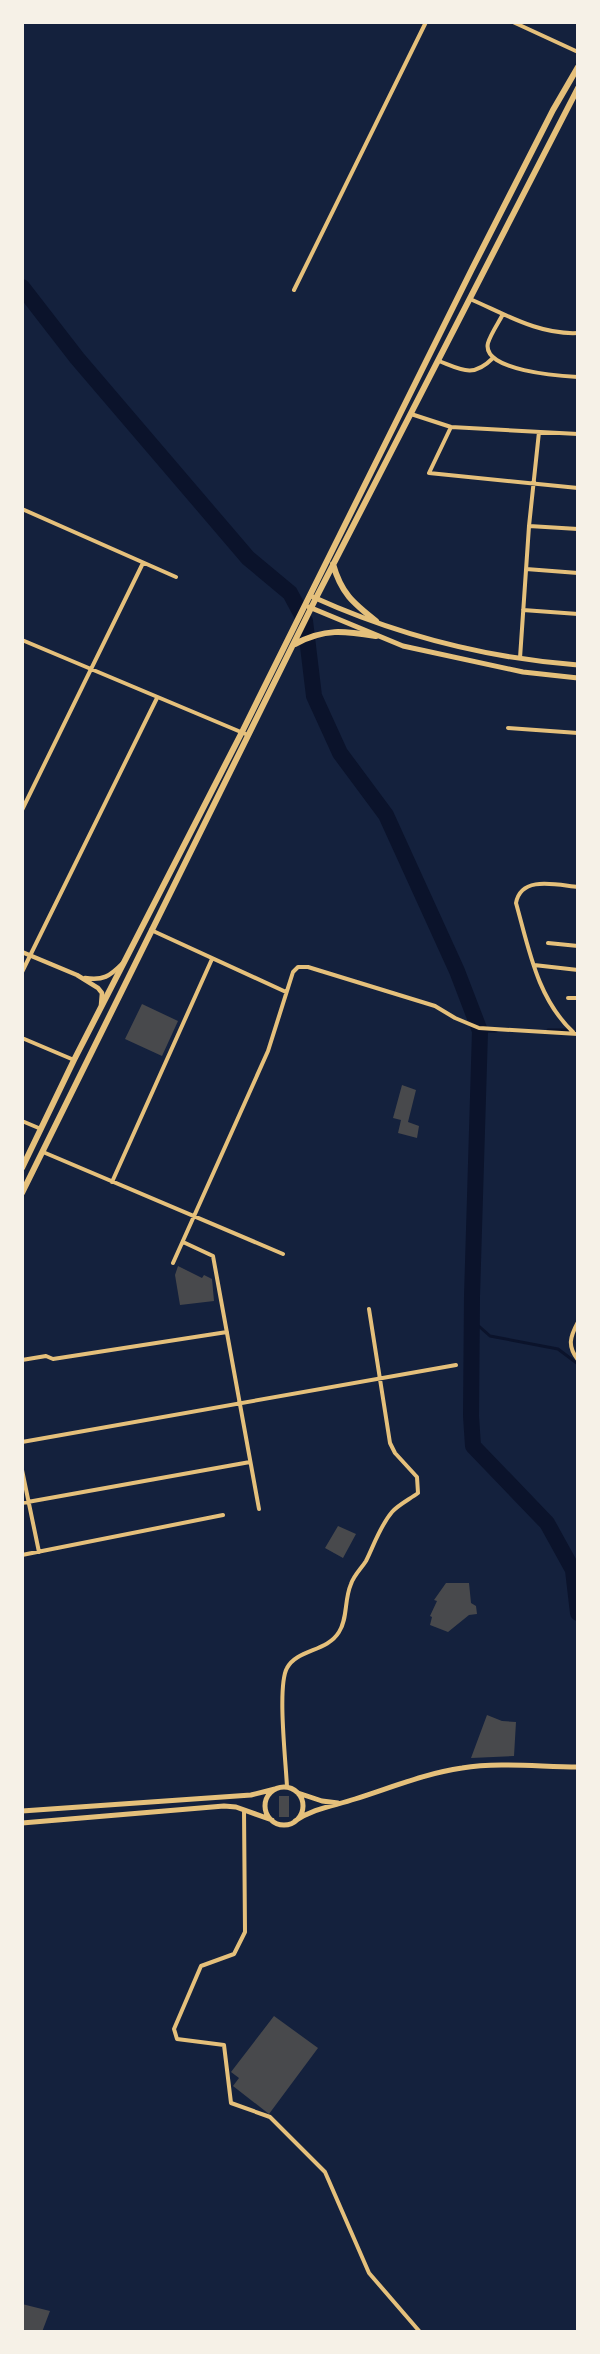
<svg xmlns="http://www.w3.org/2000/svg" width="600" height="2354" viewBox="0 0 600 2354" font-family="'Times New Roman',serif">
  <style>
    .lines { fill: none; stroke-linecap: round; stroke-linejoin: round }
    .stream { stroke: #0b132b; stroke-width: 3 }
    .river { stroke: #0b132b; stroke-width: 16 }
    .building { fill: #48494c }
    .minor { stroke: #e5c07b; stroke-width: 4 }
    .tertiary { stroke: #e5c07b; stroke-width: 4.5 }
    .secondary { stroke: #e5c07b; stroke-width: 5 }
    .trunk { stroke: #e5c07b; stroke-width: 6 }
  </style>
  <rect width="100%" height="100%" fill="#14213d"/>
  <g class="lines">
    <path class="stream" d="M 548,1030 L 570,1030 L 578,1036
      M 480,1031 L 496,1031
      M 472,1320 L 490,1336 L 558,1349 L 578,1364"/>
    <path class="river" d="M 22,287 L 77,358 L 248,558 L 290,593 L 305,621 L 314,696 L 340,753 L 386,815 L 457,971 L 480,1031 L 472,1296 L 471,1416 L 473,1446 L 547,1523 L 573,1570 L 578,1613"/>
  </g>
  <path class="building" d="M 142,1004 L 178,1021 L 162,1056 L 125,1039 Z
    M 402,1085 L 416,1090 L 408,1122 L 419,1126 L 417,1138 L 398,1133 L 401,1120 L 393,1118 Z
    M 178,1266 L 202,1278 L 204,1275 L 212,1279 L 214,1301 L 180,1305 L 175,1275 Z
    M 338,1526 L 356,1534 L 343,1558 L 325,1548 Z
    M 446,1583 L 469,1583 L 471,1603 L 476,1606 L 477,1614 L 469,1615 L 448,1632 L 430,1625 L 432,1617 L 430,1616 L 437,1601 L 434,1600 Z
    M 487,1715 L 502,1721 L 516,1722 L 514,1756 L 471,1758 Z
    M 279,1796 L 289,1796 L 289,1817 L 279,1817 Z
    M 274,2016 L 318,2048 L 269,2114 L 233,2086 L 239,2078 L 231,2072 Z
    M 22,2304 L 50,2311 L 42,2332 L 22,2332 Z"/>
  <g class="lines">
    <path class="minor" d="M 513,22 L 578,52
      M 294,290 L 426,22
      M 470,299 C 505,314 539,335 578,333
      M 503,314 C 499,322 491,333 488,343 C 481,371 561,376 578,377
      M 439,361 C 462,370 473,378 493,358
      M 411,414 L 451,427 L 578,434
      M 451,427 L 429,473 L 578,488
      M 22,509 L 176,577
      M 529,526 L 578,529
      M 526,569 L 578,573
      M 523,610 L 578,614
      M 22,640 L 248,735
      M 520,658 L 529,526 L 539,432
      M 508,728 L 578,733
      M 22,810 L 143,563
      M 151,930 L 286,992
      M 548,943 L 578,946
      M 534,965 L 578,970
      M 22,972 L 157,698
      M 568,998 L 578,998
      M 573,1032 C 537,998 529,949 516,903 C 521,875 557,885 578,887
      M 22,1038 L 74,1060
      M 22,1121 L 41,1129
      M 43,1152 L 283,1254
      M 112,1182 L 212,959
      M 183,1242 L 213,1256 L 259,1509
      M 173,1263 L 268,1051 L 293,972 L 298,967 L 308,967 L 435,1006 L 455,1018 L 479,1028 L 578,1034
      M 578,1322 C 570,1337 567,1346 578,1360
      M 22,1360 L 46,1356 L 53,1359 L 227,1332
      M 22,1442 L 456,1365
      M 22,1470 L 39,1552
      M 22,1503 L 250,1462
      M 22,1555 L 223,1515
      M 287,1787 C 286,1763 277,1686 287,1668 C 297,1649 327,1652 339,1632 C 348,1618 344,1600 351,1584 C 354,1575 361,1569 366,1561 C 374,1545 380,1526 392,1512 C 398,1505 410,1499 418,1493 L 417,1477 L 395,1453 L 390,1443 L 369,1309
      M 244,1810 L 245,1932 L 234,1954 L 201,1966 L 174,2029 L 177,2039 L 224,2045 L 231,2103 L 270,2117 L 325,2172 L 369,2273 L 420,2332"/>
    <path class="tertiary" d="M 22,952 L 77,975 L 98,988 L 102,993 L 101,1005
      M 85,978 C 103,981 110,976 122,964"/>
    <path class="secondary" d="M 313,597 C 397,635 486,658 578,665
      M 309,607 L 403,646 L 523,672 L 578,678
      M265 1806a19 19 0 1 1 38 0a19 19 0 1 1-38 0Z
      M 298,1793 L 322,1801 L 338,1803
      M 22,1811 L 251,1795 L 275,1789
      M 295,1821 C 314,1808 334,1806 355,1799 C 390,1788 426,1773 462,1768 C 499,1762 540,1767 578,1767
      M 22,1823 L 224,1806 L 236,1807 L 272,1820"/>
    <path class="trunk" d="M 333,564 C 341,593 353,603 376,621
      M 295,644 C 325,628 344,631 376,636
      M 22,1168 L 74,1060 L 242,732 L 472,269 L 553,110 L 578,67
      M 22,1193 L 316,598 L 578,88"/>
  </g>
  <rect width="600" height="2354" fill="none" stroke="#f6f1e7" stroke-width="48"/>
</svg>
